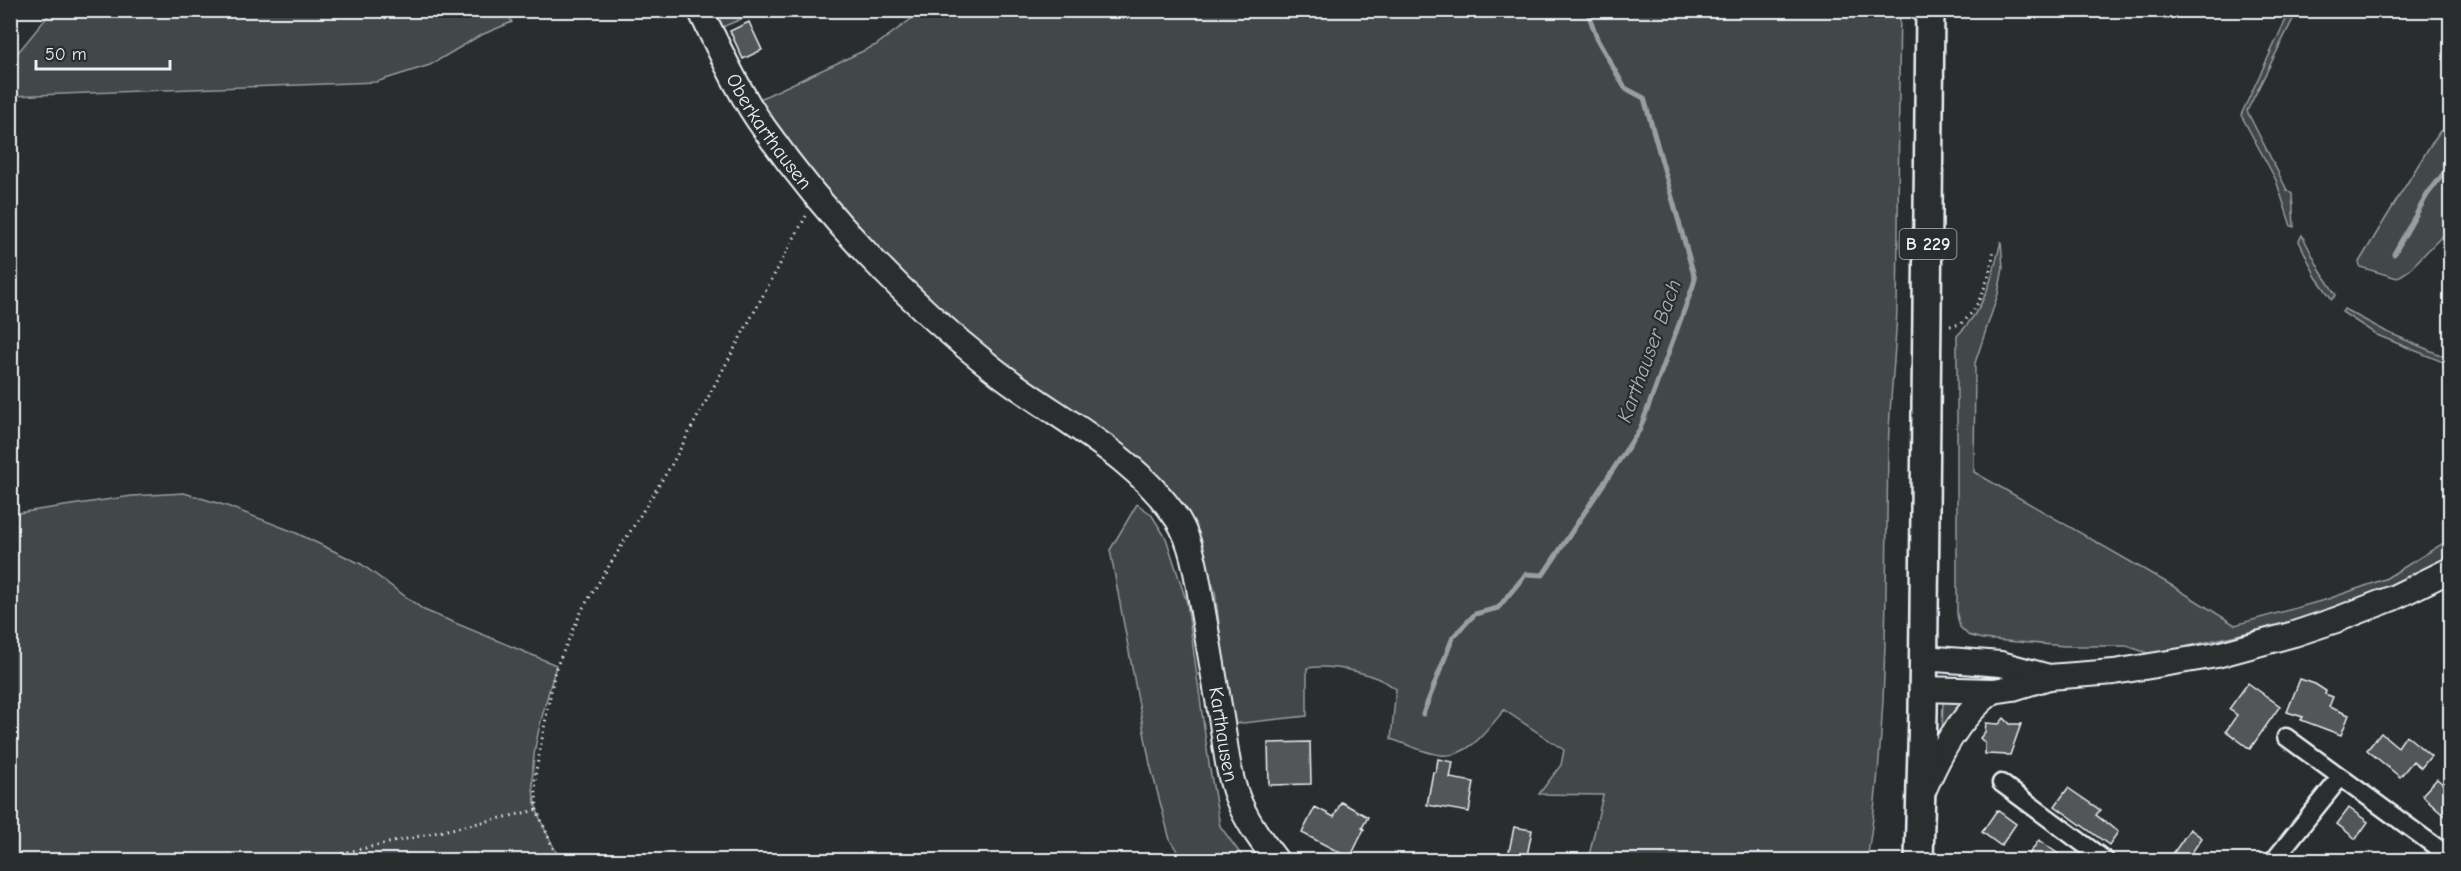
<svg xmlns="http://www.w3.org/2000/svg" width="2461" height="871" viewBox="0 0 2461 871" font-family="'Comic Neue',sans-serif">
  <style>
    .green { fill: #424648; stroke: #959ca0; stroke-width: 1.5 }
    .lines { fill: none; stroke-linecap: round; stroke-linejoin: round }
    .stream { stroke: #989fa3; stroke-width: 5 }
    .building { fill: #535759; stroke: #e8f1f8; stroke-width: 1.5 }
    .street-casing { stroke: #e8f1f8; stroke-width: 21 }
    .secondary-casing { stroke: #e8f1f8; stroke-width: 28 }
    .primary-casing { stroke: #e8f1f8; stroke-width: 32 }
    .path { stroke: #e8f1f8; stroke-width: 3; stroke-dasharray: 1.5 4.5; stroke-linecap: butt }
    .street { stroke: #2a2d2e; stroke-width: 16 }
    .secondary { stroke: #2a2d2e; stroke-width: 24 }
    .primary { stroke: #2a2d2e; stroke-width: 27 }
    .labels { text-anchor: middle; stroke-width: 4.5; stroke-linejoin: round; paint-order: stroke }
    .shield { fill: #2a2d2e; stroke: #afb6bb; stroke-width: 1.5 }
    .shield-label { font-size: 18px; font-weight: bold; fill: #e8f1f8 }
    .street-label { font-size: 20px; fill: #e8f1f8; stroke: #2a2d2e }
    .water-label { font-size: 21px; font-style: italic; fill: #acb3b9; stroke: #2a2d2e }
  </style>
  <rect width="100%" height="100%" fill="#2a2d2e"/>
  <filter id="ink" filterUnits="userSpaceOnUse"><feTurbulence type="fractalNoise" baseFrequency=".0167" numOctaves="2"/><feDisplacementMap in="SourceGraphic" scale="12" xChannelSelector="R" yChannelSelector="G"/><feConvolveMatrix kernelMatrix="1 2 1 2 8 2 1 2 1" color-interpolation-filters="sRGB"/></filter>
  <g filter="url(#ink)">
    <path class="green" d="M 506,10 L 512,22 L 479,36 L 430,65 L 376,82 L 11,96 L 11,61 L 52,11 Z
      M 703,11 L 760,11 L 713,31 Z
      M 922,11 L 1900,11 C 1898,109 1899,207 1897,305 C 1896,355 1889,404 1888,454 C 1885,590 1889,726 1867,860 L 1588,860 L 1603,795 L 1539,794 L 1561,765 L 1564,750 L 1504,710 C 1488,729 1469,758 1441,755 C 1425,753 1406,744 1391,739 L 1396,689 C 1376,673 1333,664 1307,668 L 1307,716 L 1234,724 L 1224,666 L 1215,591 L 1198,547 L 1061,414 L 858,238 L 753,102 L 876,45 Z
      M 2290,11 L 2297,11 L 2247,111 L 2287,190 L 2292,194 L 2294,227 L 2291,226 L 2276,180 L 2241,115 Z
      M 2450,128 L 2450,228 L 2408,271 L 2397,278 L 2360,267 L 2359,262 L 2428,149 L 2440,131 Z
      M 2302,235 L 2321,272 L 2336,295 L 2332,299 L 2316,277 L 2299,241 Z
      M 2001,241 L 2003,268 L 1998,294 L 1975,363 L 1974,472 L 2171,585 L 2235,625 L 2328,599 L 2385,579 L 2450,539 L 2450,556 L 2332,613 L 2189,646 L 2156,656 L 2127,646 L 2065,646 L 1982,639 L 1968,635 L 1960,627 L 1957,615 L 1957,336 C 1986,307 1992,279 2001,241 Z
      M 2344,309 L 2387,332 L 2450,359 L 2450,365 L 2377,335 L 2342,312 Z
      M 184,493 L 227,506 L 294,532 L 361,564 L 424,610 L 556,665 C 545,710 523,764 537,810 C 542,827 553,844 560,860 L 11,860 L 11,514 L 132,496 Z
      M 1137,504 L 1151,514 L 1166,538 L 1187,603 L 1209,764 L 1220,826 L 1245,860 L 1183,860 L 1170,840 L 1150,764 L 1110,550 Z
      M 1943,700 L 1957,700 L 1959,712 L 1942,732 Z"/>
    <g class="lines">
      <path class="stream" d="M 2394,254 L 2427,195 L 2450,165
        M 1423,714 L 1453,637 L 1475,614 L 1498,608 L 1526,574 L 1543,575 L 1640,429 L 1692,289 L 1695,279 L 1644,98 L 1625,88 L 1598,41 L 1587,10"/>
    </g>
    <path class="building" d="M 749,22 L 762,50 L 743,59 L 730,31 Z
      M 2300,679 L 2315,684 L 2326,691 L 2325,694 L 2333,697 L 2329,707 L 2349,715 L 2341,735 L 2301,720 L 2303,717 L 2287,712 Z
      M 2248,683 L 2280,706 L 2250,749 L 2226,731 L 2237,715 L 2229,709 Z
      M 2004,718 L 2010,724 L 2021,724 L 2010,755 L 1985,754 L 1985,743 L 1980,738 L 1985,732 L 1986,723 L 1999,724 Z
      M 2381,733 L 2398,747 L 2406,735 L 2431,756 L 2421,768 L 2413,761 L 2400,777 L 2367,750 Z
      M 1310,742 L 1311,784 L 1269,785 L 1268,743 Z
      M 1438,759 L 1453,762 L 1450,778 L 1474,782 L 1469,812 L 1427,805 L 1433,772 L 1436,772 Z
      M 2437,779 L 2451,791 L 2451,821 L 2422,795 Z
      M 2068,788 L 2100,810 L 2096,815 L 2118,832 L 2109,845 L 2055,806 Z
      M 1341,802 L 1368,817 L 1362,828 L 1364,829 L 1350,858 L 1302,833 L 1315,807 L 1334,817 Z
      M 2349,808 L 2368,822 L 2356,839 L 2337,824 Z
      M 1997,810 L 2016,824 L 2001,846 L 1982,832 Z
      M 1514,827 L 1532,830 L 1526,861 L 1507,861 Z
      M 2190,829 L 2202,838 L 2186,861 L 2168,861 Z
      M 2039,840 L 2068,861 L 2024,861 Z"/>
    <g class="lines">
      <g class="street-casing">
        <path id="street" d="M 2286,737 L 2450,857
          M 2001,783 L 2105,860
          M 2274,860 L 2340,778"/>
      </g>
      <g class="secondary-casing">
        <g id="secondary">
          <path id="s1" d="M 700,10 C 720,50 738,92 764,128 C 826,217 908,302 992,368 C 1055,418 1133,452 1178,520 C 1194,546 1198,583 1203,612 C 1209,649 1216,686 1222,723 C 1226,751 1229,781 1241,806 C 1250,826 1263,843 1276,860"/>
          <path d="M 1923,658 L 2001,664 L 2049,677"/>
          <path d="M 1923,689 L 1993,691 L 2013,688 L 2049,677 L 2114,672 L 2217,655 L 2294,634 L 2336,620 L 2393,598 L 2450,570"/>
          <path d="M 1922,794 C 1939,754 1958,718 1993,691"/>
        </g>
      </g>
      <g class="primary-casing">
        <path id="primary" d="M 1919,860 L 1923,712 L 1930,10"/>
      </g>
      <path class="path" d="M 1950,326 L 1961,324 C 1982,306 1990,275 1994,249
        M 312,860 L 537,810
        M 558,860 L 537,810 L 535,776 L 555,670 L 583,608 L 672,464 L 806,216"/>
      <use href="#street" class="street"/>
      <use href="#secondary" class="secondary"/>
      <use href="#primary" class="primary"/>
    </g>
  </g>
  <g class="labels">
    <rect class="shield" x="1899.5" y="229" width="57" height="30" rx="4.5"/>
    <g class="shield-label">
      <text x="1928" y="250">B 229</text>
    </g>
    <g class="street-label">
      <text dy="7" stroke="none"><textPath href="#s1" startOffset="140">Oberkarthausen</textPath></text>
      <text dy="7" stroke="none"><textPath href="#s1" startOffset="928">Karthausen</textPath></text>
    </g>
    <g class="water-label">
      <text transform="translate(1649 351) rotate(-70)" y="7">Karthauser Bach</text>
    </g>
  </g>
  <rect width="2461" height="871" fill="none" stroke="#2a2d2e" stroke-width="36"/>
  <rect x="18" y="18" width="2425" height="835" fill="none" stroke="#e8f1f8" stroke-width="2" filter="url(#ink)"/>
  <path d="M36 60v9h134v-9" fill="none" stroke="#e8f1f8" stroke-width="3"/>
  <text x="45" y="60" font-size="18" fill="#e8f1f8" stroke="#2a2d2e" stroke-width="4.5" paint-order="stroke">50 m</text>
</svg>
